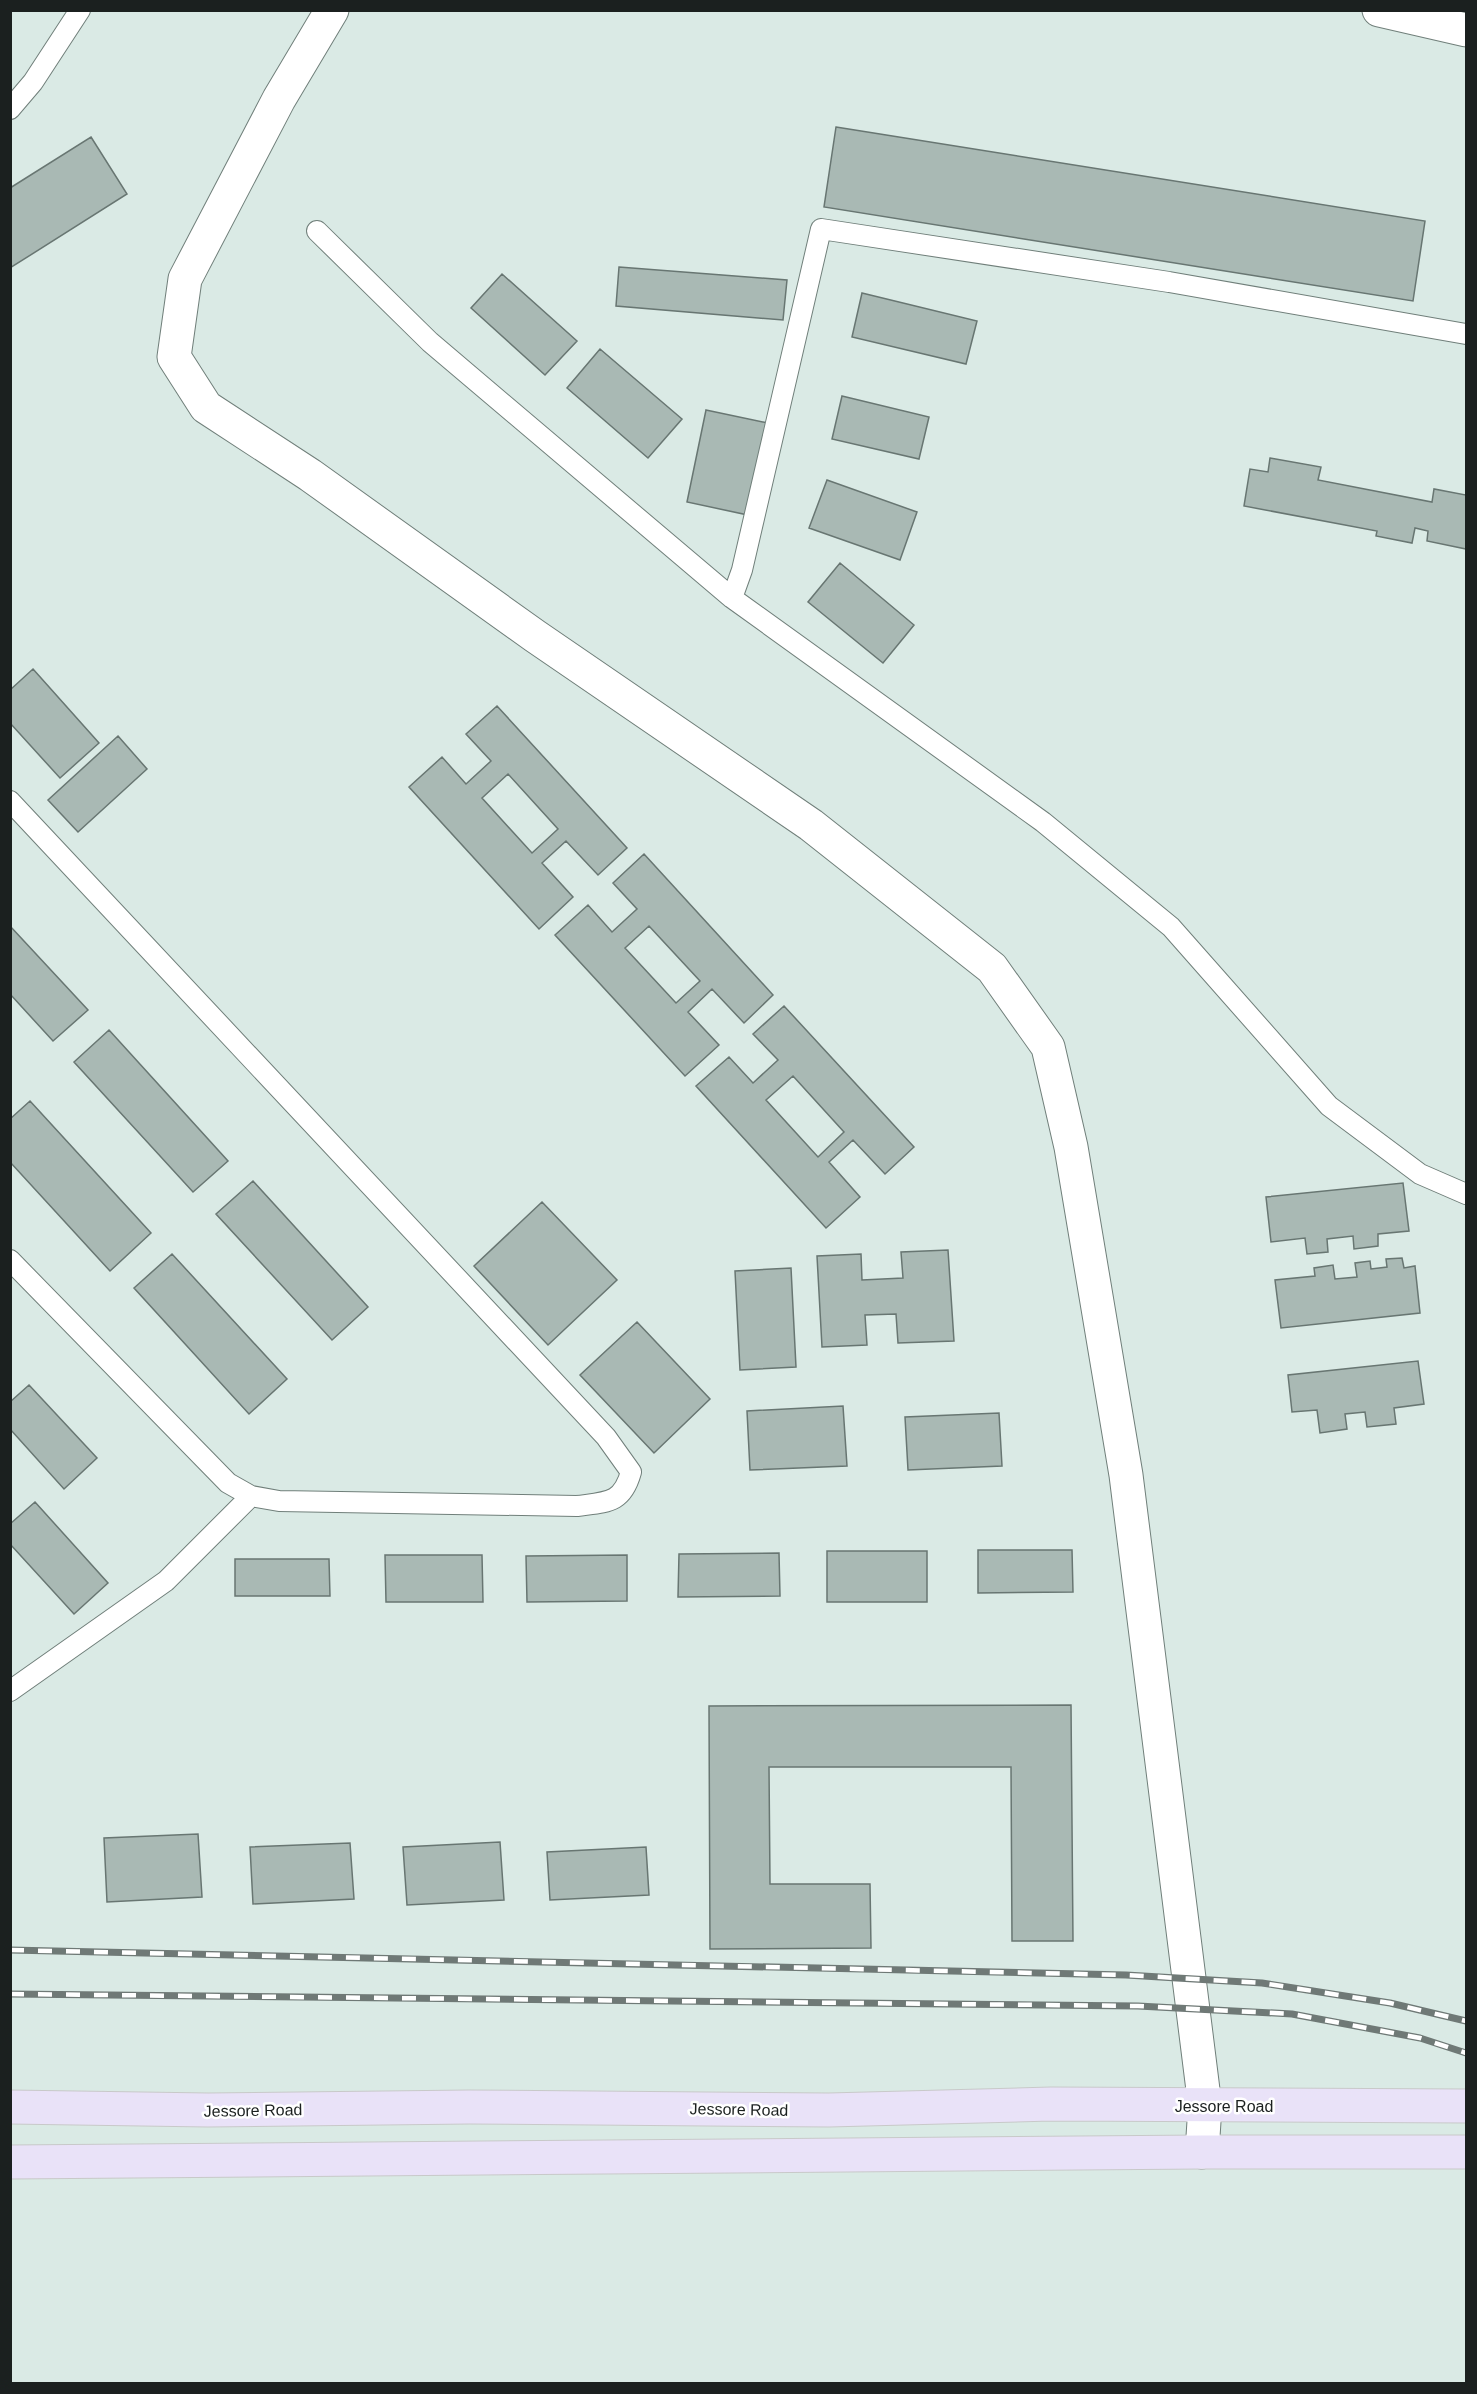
<svg xmlns="http://www.w3.org/2000/svg" width="1477" height="2394" viewBox="0 0 1477 2394" font-family="Helvetica,sans-serif">
  <style>
    .building { fill: #a9b9b4; stroke: #687672; stroke-width: 1.5; fill-rule: evenodd }
    .lines { fill: none; stroke-linecap: round; stroke-linejoin: round }
    .service-casing { stroke: #707f7a; stroke-width: 22 }
    .minor-casing { stroke: #707f7a; stroke-width: 35 }
    .tertiary-casing { stroke: #707f7a; stroke-width: 35 }
    .primary-casing { stroke: #c8c9c9; stroke-width: 35 }
    .service { stroke: #fff; stroke-width: 20 }
    .minor { stroke: #fff; stroke-width: 33 }
    .tertiary { stroke: #fff; stroke-width: 33 }
    .primary { stroke: #e9e2f8; stroke-width: 33 }
    .rail-casing { stroke: #6f7976; stroke-width: 7 }
    .rail { stroke: #fff; stroke-width: 4.5; stroke-dasharray: 14; stroke-linecap: butt }
    .labels { text-anchor: middle; stroke-width: 5; stroke-linejoin: round; paint-order: stroke }
    .street-label { font-size: 16px; fill: #1b201f; stroke: #fff }
  </style>
  <rect width="100%" height="100%" fill="#daeae5"/>
  <path class="building" d="M 836,127 L 1425,221 L 1413,301 L 824,207 Z
    M 91,137 L 127,194 L 10,268 L 10,188 Z
    M 619,267 L 787,280 L 783,320 L 616,306 Z
    M 502,274 L 577,341 L 545,375 L 471,308 Z
    M 862,293 L 977,321 L 966,364 L 852,337 Z
    M 600,349 L 682,419 L 648,458 L 567,388 Z
    M 842,396 L 929,417 L 919,459 L 832,439 Z
    M 706,410 L 768,423 L 748,515 L 687,502 Z
    M 1270,458 L 1321,467 L 1318,480 L 1432,502 L 1434,489 L 1466,495 L 1466,549 L 1427,541 L 1428,531 L 1415,528 L 1412,543 L 1376,536 L 1377,531 L 1244,506 L 1250,469 L 1268,472 Z
    M 827,480 L 917,512 L 900,560 L 809,528 Z
    M 840,563 L 914,625 L 883,663 L 808,602 Z
    M 33,669 L 99,743 L 60,778 L 10,723 L 10,690 Z
    M 497,706 L 627,848 L 598,875 L 566,841 L 542,863 L 573,897 L 539,929 L 409,787 L 442,757 L 466,784 L 491,761 L 466,734 ZM 508,774 L 558,829 L 532,853 L 482,798 Z
    M 118,736 L 147,769 L 78,832 L 48,800 Z
    M 644,854 L 773,995 L 744,1023 L 712,989 L 688,1012 L 719,1045 L 685,1076 L 555,935 L 588,905 L 612,932 L 637,909 L 613,883 ZM 649,926 L 700,981 L 676,1003 L 625,948 Z
    M 10,926 L 88,1010 L 53,1041 L 10,994 Z
    M 784,1006 L 914,1147 L 885,1174 L 853,1140 L 829,1162 L 860,1197 L 826,1228 L 696,1086 L 729,1057 L 753,1083 L 778,1060 L 753,1034 ZM 793,1076 L 844,1132 L 818,1157 L 766,1100 Z
    M 109,1030 L 228,1161 L 193,1192 L 74,1062 Z
    M 30,1101 L 151,1233 L 110,1271 L 10,1162 L 10,1119 Z
    M 253,1181 L 368,1307 L 332,1340 L 216,1214 Z
    M 1403,1183 L 1409,1231 L 1378,1234 L 1378,1246 L 1354,1249 L 1353,1236 L 1327,1239 L 1328,1252 L 1307,1254 L 1305,1238 L 1271,1242 L 1266,1197 Z
    M 542,1202 L 617,1280 L 548,1345 L 474,1266 Z
    M 948,1250 L 954,1341 L 898,1343 L 896,1314 L 865,1315 L 867,1345 L 822,1347 L 817,1256 L 861,1254 L 862,1280 L 903,1278 L 901,1252 Z
    M 172,1254 L 287,1379 L 249,1414 L 134,1288 Z
    M 1402,1258 L 1404,1268 L 1415,1266 L 1420,1313 L 1281,1328 L 1275,1280 L 1315,1276 L 1314,1268 L 1333,1265 L 1335,1279 L 1357,1277 L 1355,1263 L 1370,1261 L 1371,1269 L 1387,1267 L 1386,1259 Z
    M 791,1268 L 796,1367 L 740,1370 L 735,1271 Z
    M 637,1322 L 710,1399 L 654,1453 L 580,1375 Z
    M 1418,1361 L 1424,1404 L 1394,1408 L 1396,1424 L 1367,1427 L 1365,1412 L 1345,1414 L 1347,1429 L 1320,1433 L 1317,1410 L 1292,1412 L 1288,1375 Z
    M 29,1385 L 97,1458 L 64,1489 L 10,1429 L 10,1402 Z
    M 843,1406 L 847,1466 L 750,1470 L 747,1411 Z
    M 999,1413 L 1002,1466 L 908,1470 L 905,1417 Z
    M 35,1502 L 108,1583 L 74,1614 L 10,1544 L 10,1524 Z
    M 978,1550 L 1072,1550 L 1073,1592 L 978,1593 Z
    M 827,1551 L 927,1551 L 927,1602 L 827,1602 Z
    M 779,1553 L 780,1596 L 678,1597 L 679,1554 Z
    M 385,1555 L 482,1555 L 483,1602 L 386,1602 Z
    M 627,1555 L 627,1601 L 527,1602 L 526,1556 Z
    M 235,1559 L 329,1559 L 330,1596 L 235,1596 Z
    M 1071,1705 L 1073,1941 L 1012,1941 L 1011,1767 L 769,1767 L 770,1884 L 870,1884 L 871,1948 L 710,1949 L 709,1706 Z
    M 198,1834 L 202,1897 L 107,1902 L 104,1838 Z
    M 500,1842 L 504,1900 L 407,1905 L 403,1847 Z
    M 350,1843 L 354,1899 L 253,1904 L 250,1847 Z
    M 646,1847 L 649,1895 L 550,1900 L 547,1852 Z"/>
  <g class="lines">
    <g class="service-casing">
      <path id="service" d="M 10,109 L 33,82 L 80,10
        M 317,231 L 430,342 L 732,598 L 1043,822 L 1171,927 L 1329,1106 L 1420,1174 L 1466,1194
        M 732,598 L 742,570 L 821,229 L 1169,282 L 1466,334
        M 10,801 L 606,1437 L 631,1472 C 622,1504 607,1502 577,1506 L 279,1501 L 251,1496 L 228,1483 L 10,1260
        M 10,1691 L 166,1581 L 251,1496"/>
    </g>
    <g class="minor-casing">
      <path id="minor" d="M 1379,10 L 1466,30"/>
    </g>
    <g class="tertiary-casing">
      <path id="tertiary" d="M 332,10 L 279,99 L 185,279 L 174,357 L 206,407 L 310,475 L 535,636 L 811,825 L 992,968 L 1048,1047 L 1071,1147 L 1126,1475 L 1205,2106 L 1202,2152"/>
    </g>
    <g class="primary-casing">
      <path id="primary" d="M 10,2107 L 208,2110 L 469,2107 L 829,2110 L 1051,2104 L 1466,2106
        M 10,2162 L 1202,2152 L 1466,2152"/>
    </g>
    <use href="#service" class="service"/>
    <use href="#minor" class="minor"/>
    <use href="#tertiary" class="tertiary"/>
    <use href="#primary" class="primary"/>
    <g class="rail-casing">
      <path id="rail" d="M 10,1950 L 1126,1975 L 1262,1983 L 1390,2003 L 1466,2021
        M 10,1994 L 1138,2006 L 1292,2014 L 1420,2038 L 1466,2053"/>
    </g>
    <use href="#rail" class="rail"/>
  </g>
  <g class="labels">
    <g class="street-label">
      <text x="1224" y="2112">Jessore Road</text>
      <text transform="translate(739 2109) rotate(1)" y="6">Jessore Road</text>
      <text transform="translate(253 2110) rotate(-1)" y="6">Jessore Road</text>
    </g>
  </g>
  <rect width="1477" height="2394" fill="none" stroke="#1b201f" stroke-width="24"/>
</svg>
